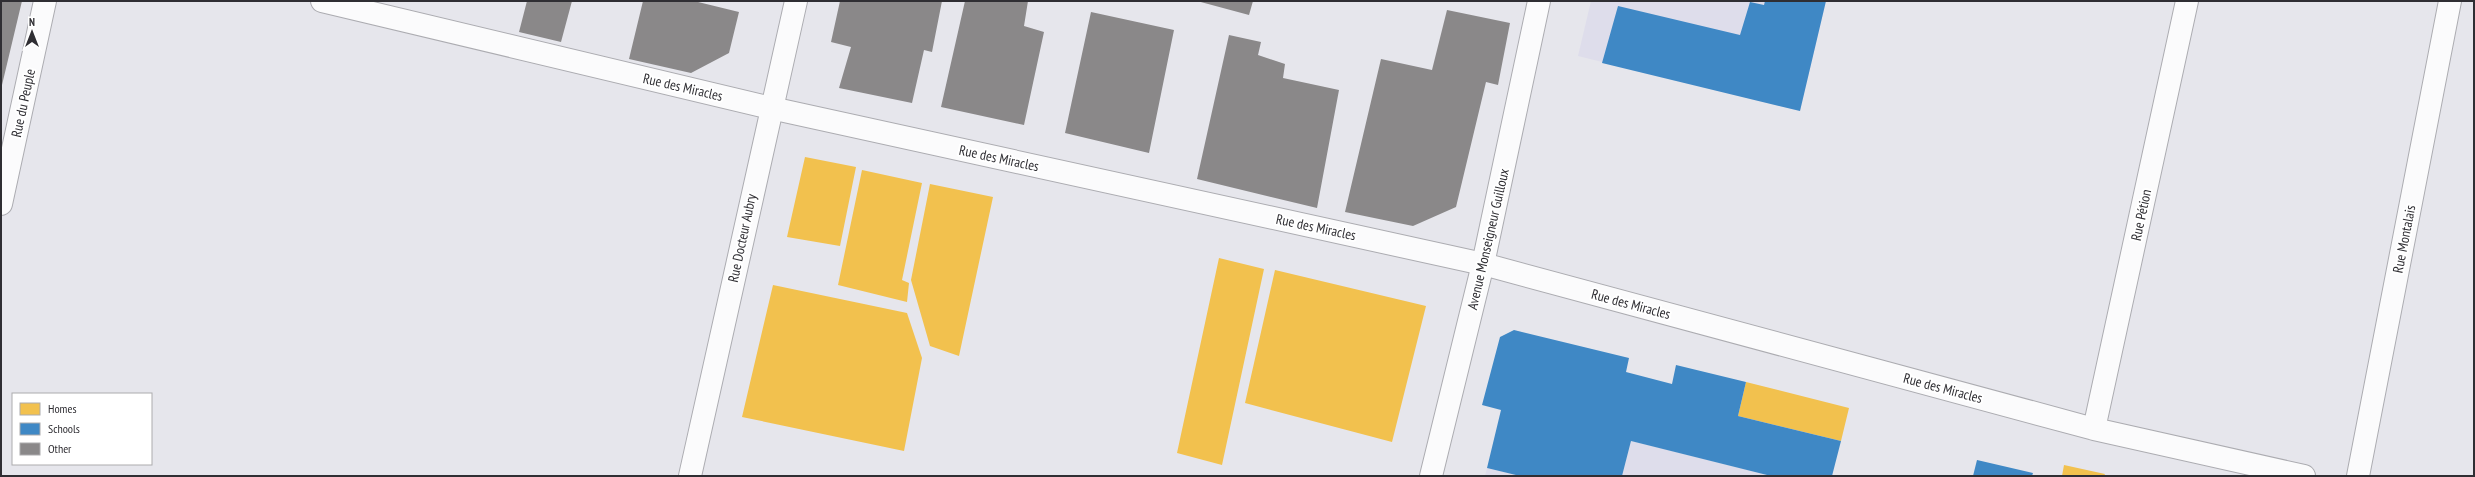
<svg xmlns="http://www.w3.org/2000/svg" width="2475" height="477" viewBox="0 0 2475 477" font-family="'PT Sans Narrow',sans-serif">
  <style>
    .built { fill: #deddeb }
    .homes { fill: #f2c14e }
    .schools { fill: #3f88c5 }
    .building { fill: #8a8889 }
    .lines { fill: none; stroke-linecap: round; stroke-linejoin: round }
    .street-casing { stroke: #acacb1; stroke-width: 24 }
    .secondary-casing { stroke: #acacb1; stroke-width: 24 }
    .street { stroke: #fbfbfc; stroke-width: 22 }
    .secondary { stroke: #fbfbfc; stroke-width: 22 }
    .labels { text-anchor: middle; stroke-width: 4; stroke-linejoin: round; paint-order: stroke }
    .street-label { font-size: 14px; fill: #2f2e33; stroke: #fff }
  </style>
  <rect width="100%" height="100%" fill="#e6e6ec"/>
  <path class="built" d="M 1591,1 L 1826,1 L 1800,111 L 1578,56 Z
    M 1631,441 L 1656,447 L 1771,476 L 1622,476 Z
    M 1487,468 L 1520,476 L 1485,476 Z"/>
  <path class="homes" d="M 805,157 L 856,167 L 840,246 L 787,237 Z
    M 862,170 L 922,183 L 902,280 L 909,283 L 907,302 L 838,285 Z
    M 930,184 L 993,197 L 959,356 L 930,346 L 911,280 Z
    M 1219,258 L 1264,269 L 1222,465 L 1177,453 Z
    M 1275,270 L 1426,306 L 1392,442 L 1245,403 Z
    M 773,285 L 907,313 L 922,358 L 904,451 L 742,417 Z
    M 1746,382 L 1849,408 L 1841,441 L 1738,416 Z
    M 2064,465 L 2105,474 L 2104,476 L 2062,476 Z"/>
  <path class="schools" d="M 1765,1 L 1826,1 L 1800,111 L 1602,63 L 1618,6 L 1740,35 L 1750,2 L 1764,5 Z
    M 1514,330 L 1629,358 L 1626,372 L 1672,384 L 1676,365 L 1746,382 L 1738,416 L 1841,441 L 1832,476 L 1771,476 L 1631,441 L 1622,476 L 1520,476 L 1487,468 L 1501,410 L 1482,405 L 1500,337 Z
    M 1977,460 L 2033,473 L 2032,476 L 1973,476 Z"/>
  <path class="building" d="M 1,1 L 22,1 L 2,85 L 1,85 Z
    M 527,1 L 572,1 L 561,42 L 519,32 Z
    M 643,1 L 694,1 L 739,12 L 729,53 L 691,73 L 629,59 Z
    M 840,1 L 942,1 L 932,52 L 924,50 L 912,103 L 839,88 L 851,47 L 831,42 Z
    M 965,1 L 1028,1 L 1024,26 L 1044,32 L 1024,125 L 941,107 Z
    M 1197,1 L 1253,1 L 1249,15 Z
    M 1447,10 L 1510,23 L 1498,85 L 1486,82 L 1456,207 L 1413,226 L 1345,212 L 1381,59 L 1432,70 Z
    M 1091,12 L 1174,30 L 1149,153 L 1065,133 Z
    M 1229,35 L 1261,42 L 1258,55 L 1285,64 L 1283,78 L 1339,90 L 1317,208 L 1197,179 Z"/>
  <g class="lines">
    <g class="street-casing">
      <path id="street" d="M 322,1 L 771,108 L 1483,264 L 2094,429 L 2304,476
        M 1,204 L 45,1
        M 2094,429 L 2187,1
        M 2358,476 L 2450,1"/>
    </g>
    <g class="secondary-casing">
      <path id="secondary" d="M 690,476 L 796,1
        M 1431,476 L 1483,264 L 1539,1"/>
    </g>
    <use href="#street" class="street"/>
    <use href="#secondary" class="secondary"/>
  </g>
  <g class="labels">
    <g class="street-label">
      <text transform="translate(683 87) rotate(13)" y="5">Rue des Miracles</text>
      <text transform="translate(23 103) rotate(-78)" y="5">Rue du Peuple</text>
      <text transform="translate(999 158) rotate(12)" y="5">Rue des Miracles</text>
      <text transform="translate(2141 215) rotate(-78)" y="5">Rue Pétion</text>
      <text transform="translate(1316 227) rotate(12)" y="5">Rue des Miracles</text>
      <text transform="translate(742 238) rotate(-78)" y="5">Rue Docteur Aubry</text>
      <text transform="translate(1488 239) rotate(-77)" y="5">Avenue Monseigneur Guilloux</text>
      <text transform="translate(2404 239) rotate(-79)" y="5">Rue Montalais</text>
      <text transform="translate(1631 304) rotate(15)" y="5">Rue des Miracles</text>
      <text transform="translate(1943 388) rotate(15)" y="5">Rue des Miracles</text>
    </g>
  </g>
  <rect width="2475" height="477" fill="none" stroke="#2f2e33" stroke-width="4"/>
  <rect x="12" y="393" width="140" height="72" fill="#ffffff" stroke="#acabad"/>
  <rect x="20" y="403" width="20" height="12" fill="#f2c14e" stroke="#acabad"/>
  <text x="48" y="413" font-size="12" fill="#2f2e33">Homes</text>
  <rect x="20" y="423" width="20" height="12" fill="#3f88c5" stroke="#acabad"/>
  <text x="48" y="433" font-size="12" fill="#2f2e33">Schools</text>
  <rect x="20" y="443" width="20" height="12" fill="#8a8889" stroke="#acabad"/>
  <text x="48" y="453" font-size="12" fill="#2f2e33">Other</text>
  <g transform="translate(32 32)" stroke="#ffffff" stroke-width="3" paint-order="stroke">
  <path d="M0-3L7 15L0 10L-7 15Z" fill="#2f2e33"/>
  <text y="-6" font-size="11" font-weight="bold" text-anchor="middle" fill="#2f2e33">N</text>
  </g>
</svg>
